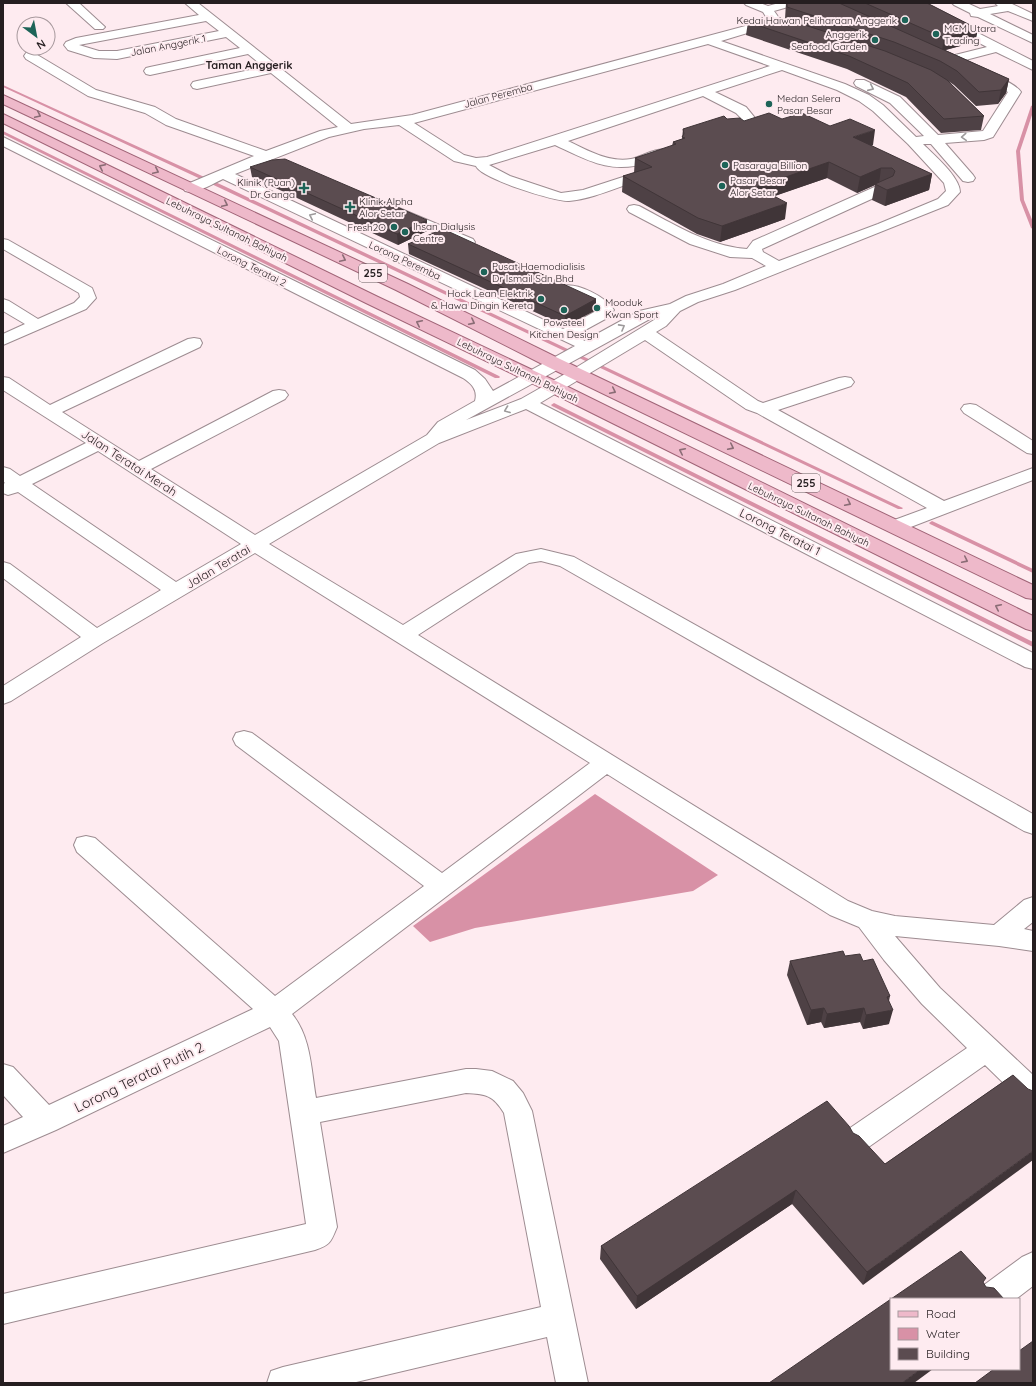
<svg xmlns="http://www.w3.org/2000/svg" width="1036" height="1386" viewBox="0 0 1036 1386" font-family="Quicksand,sans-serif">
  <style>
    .water { fill: #d891a6 }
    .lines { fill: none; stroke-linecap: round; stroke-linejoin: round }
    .stream { fill: #d891a6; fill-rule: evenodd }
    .minor-casing { stroke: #9d8c91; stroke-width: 2 }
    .major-casing { stroke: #a06477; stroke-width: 2 }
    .minor { fill: #fff; fill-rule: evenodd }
    .major { fill: #eeb9ca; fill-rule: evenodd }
    .wall { fill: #4e4145 }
    .shaded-wall { fill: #403538 }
    .building { fill: #5b4c50; stroke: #403538 }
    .oneway { stroke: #9d9a9b }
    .oneway2 { stroke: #8a6c75 }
    .poi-dot { fill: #1d6458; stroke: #feebf0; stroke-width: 1.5 }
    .labels { text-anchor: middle; stroke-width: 4; stroke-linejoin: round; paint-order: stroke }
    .far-poi-label { font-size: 10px; fill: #251e20; stroke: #feebf0; text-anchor: start }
    .far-street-label { font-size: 10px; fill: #251e20; stroke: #feebf0 }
    .far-neighbourhood-label { font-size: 11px; font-weight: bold; fill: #251e20; stroke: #feebf0 }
    .shield { fill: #feebf0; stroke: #665c5e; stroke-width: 1 }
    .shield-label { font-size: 11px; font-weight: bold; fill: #251e20 }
    .street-label { font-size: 12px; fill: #251e20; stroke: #feebf0 }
    .near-street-label { font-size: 14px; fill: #251e20; stroke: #feebf0 }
  </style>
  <rect width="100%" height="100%" fill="#feebf0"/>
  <path class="water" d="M 595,794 L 718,875 L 693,891 L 475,928 L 430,942 L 413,926 Z"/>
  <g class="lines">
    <path class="stream" d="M 3,85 L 224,186 L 903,508 L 902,509 L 898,509 L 220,188 L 3,87 Z
      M 1033,105 L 1033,112 L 1020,151 L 1024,200 L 1033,222 L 1033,229 L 1031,228 L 1020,200 L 1016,151 L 1031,106 Z
      M 3,131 L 499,376 L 500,377 L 499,378 L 495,378 L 3,134 Z
      M 554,403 L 1033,642 L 1033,647 L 552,406 L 551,405 Z
      M 932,521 L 1033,569 L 1033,573 L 930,524 L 929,523 Z"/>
    <g class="minor-casing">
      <path id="minor" d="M 66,3 L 79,3 L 105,27 L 103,29 L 95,29 Z
        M 185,3 L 198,3 L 351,124 L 412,115 L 768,20 L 763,12 L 746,5 L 744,3 L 760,3 L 768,6 L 779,3 L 797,3 L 795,5 L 774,11 L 779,18 L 777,24 L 721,41 L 845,84 L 869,95 L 883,105 L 916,137 L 924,136 L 890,103 L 856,86 L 854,83 L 856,80 L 864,80 L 900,97 L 938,135 L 983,131 L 1008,92 L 976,77 L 974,74 L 976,71 C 985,69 1016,84 1021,92 L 993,137 L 984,140 L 945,143 L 973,175 L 975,178 L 973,181 L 968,182 L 963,181 L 931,144 L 923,144 C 934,155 960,177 960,192 L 948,205 L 735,290 L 698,302 L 680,311 L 666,326 L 656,332 L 758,401 L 763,403 L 839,378 L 845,377 L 851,378 L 854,382 L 851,386 L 778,410 L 944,501 L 1033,468 L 1033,480 L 903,530 L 896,532 L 889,530 L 886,526 L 889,522 L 927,508 L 757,413 L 746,409 L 645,340 L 540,403 L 1033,653 L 1033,669 L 1025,667 L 526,409 L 439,443 L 269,544 L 403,625 L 516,554 L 541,549 L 574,557 L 1033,814 L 1033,834 L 1024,831 L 560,566 L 541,561 L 529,563 L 418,635 L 848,901 L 872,911 L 895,916 L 994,925 L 1024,900 L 1033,897 L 1033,922 L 1024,929 L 1033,931 L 1033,951 L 999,946 L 895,936 L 940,988 L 1033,1075 L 1033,1105 L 1023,1102 L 985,1065 L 870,1146 L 860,1150 L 850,1146 L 846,1137 L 850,1128 L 967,1048 L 922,1004 L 884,960 L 859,927 L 830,915 L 607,774 L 292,1014 C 311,1037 311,1069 316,1098 L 466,1069 L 476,1069 L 492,1071 L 513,1081 L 523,1093 L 532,1111 L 588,1383 L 556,1383 L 547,1337 L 352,1383 L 267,1383 L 271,1371 L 283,1367 L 541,1307 L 504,1113 C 493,1095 486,1094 466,1093 L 320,1122 L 337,1227 C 331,1242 330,1245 315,1250 L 3,1324 L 3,1294 L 306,1224 L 279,1041 L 270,1027 L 56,1130 L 3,1153 L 3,1126 L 23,1117 L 3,1095 L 3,1064 L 13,1067 L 49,1105 L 253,1009 L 77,852 L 74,845 L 77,838 L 86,836 L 95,838 L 275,996 L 424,886 L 236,745 L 233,739 L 236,733 L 244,731 L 252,733 L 442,873 L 590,763 L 255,553 L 103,643 L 11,701 L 3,704 L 3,686 L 81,637 L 3,578 L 3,562 L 10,564 L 97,628 L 161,590 L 18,492 L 8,495 L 3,493 L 3,484 L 5,483 L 3,481 L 3,467 L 10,469 L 20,476 L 86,443 L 3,390 L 3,377 L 9,378 L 50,405 L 188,339 L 194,338 L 200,339 L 202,343 L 200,347 L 62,412 L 139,461 L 273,391 L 279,390 L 285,391 L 288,395 L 285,399 L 151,469 L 255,535 L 427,435 L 438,422 L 475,401 C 478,390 472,384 463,378 L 3,146 L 3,137 L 475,370 L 485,379 L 493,391 L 575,346 L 223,179 C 212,184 197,194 185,191 L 183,188 L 185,185 L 254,156 L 166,125 L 145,113 L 88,96 L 26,59 L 24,56 L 26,53 L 34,53 L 96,90 L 155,107 L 176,119 L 266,151 L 320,131 L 338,127 L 271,73 L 197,89 L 193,88 L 191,85 L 193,82 L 197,81 L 264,67 L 248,54 L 150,75 L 146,74 L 144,71 L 146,68 L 150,67 L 240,48 L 226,37 L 117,59 L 94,58 L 68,50 L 64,45 L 66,42 L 76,38 L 199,15 ZM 206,21 L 219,31 L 117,51 L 99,51 L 79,45 ZM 708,44 L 770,66 L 487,157 L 476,158 L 464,155 L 414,123 ZM 782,70 L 837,90 L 859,101 L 873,111 L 908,144 L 944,183 L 946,191 L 938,199 L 878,224 L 779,261 L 763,252 L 762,249 L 889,191 L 891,188 L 889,185 L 884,184 L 879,185 L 753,241 L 747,249 C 707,246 674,224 639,206 L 634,205 L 629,206 L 627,209 L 629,212 L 690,244 L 730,257 L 752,258 L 766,266 L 723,284 L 686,296 L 670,304 L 639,311 L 584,341 L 582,337 L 576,335 L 609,317 L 614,310 C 606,297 577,282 562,286 L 560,289 C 566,297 588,301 598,310 L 563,329 L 235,174 L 329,137 L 364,129 L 399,125 L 454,161 L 476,166 C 480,178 555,202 569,201 C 590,199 611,190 631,183 L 633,180 L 631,177 L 626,176 L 583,190 L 561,193 L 510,176 L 489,165 L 555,145 C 589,161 612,175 650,162 C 656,160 665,158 669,153 L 667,150 C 655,147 642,157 631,159 C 609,163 587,150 568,141 L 703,96 L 736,113 L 741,118 C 736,123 728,124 724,130 L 726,133 C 738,136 748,127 755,118 L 746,107 L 715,92 ZM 657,315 L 658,315 L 654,320 L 572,370 L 521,399 L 466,420 ZM 98,451 L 241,544 L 176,582 L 32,484 Z
        M 904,3 L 919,3 L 1033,61 L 1033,70 L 996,52 L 931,69 L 927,68 L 925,65 L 927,62 L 987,47 L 906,5 Z
        M 952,3 L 967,3 L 980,9 L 998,6 L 995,3 L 1010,3 L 1033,14 L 1033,21 L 1008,11 L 990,14 L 1033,35 L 1033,43 L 978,17 L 971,16 L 970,13 L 954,5 Z
        M 399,208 L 473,239 L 475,242 L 473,245 L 468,246 L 463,245 L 394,215 L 392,212 L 394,209 Z
        M 3,239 L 8,240 L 92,288 L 96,298 L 86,309 L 3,345 L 3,334 L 25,324 L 3,311 L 3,299 L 9,301 L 38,319 L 74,303 L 80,297 L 79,293 L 3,249 Z
        M 970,404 L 976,405 L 1033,441 L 1033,454 L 1027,453 L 964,413 L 961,409 L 964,405 Z
        M 1033,1252 L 1033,1286 L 1016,1299 L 981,1299 L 979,1296 L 984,1285 L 1022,1257 Z"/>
    </g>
    <g class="major-casing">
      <path id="major" d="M 3,95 L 408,284 L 560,359 L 1033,585 L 1033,599 L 1026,598 L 548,367 L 396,290 L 3,104 Z
        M 3,114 L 378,297 L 560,383 L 1033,616 L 1033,631 L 1026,629 L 548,391 L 366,303 L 3,123 Z"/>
    </g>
    <use href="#minor" class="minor"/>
    <use href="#major" class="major"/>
  </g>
  <path class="wall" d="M 786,3 L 927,3 L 978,29 L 975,42 L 945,50 L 1009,79 L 1006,93 L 998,104 L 976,106 L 954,85 L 948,81 L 984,116 L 981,130 L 941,133 L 906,97 L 847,69 L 746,35 L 748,22 L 785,19 Z
    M 727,119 L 744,121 L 782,119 L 873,145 L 871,146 L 932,174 L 929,190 L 885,206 L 872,200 L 875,185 L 857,193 L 827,178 L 774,196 L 785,219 L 720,242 L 697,234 L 622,192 L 623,176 L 634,173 L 635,158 L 672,146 L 673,142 L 682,139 L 683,129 Z
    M 250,167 L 427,231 L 398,245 L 252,177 Z
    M 408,244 L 596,299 L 596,310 L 565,326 L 409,254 Z
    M 845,956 L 863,961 L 890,996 L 889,1001 L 889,1024 L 863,1029 L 860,1022 L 824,1028 L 821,1022 L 807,1025 L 787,975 L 790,961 Z
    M 1013,1075 L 863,1285 L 792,1204 L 636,1309 L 600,1259 L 601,1246 L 853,1133 L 885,1164 Z"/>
  <path class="shaded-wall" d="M 978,29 L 975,42 L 942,51 L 944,38 Z
    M 1009,79 L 1006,93 L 998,104 L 1001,90 Z
    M 875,130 L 873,145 L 850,153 L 853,137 Z
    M 829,162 L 827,178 L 755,203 L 757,187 Z
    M 881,168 L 879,184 L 875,184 L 875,185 L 857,193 L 860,177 Z
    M 932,174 L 929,190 L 885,206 L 887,190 Z
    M 787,203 L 785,219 L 720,242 L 722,226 Z
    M 427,220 L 427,231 L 398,245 L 397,234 Z
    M 596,299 L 596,310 L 565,326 L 565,316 Z
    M 824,1008 L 821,1022 L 807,1025 L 811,1010 Z
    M 864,1008 L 860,1022 L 824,1028 L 827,1014 Z
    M 893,1010 L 889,1024 L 863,1029 L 866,1015 Z
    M 1033,1151 L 1033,1160 L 863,1285 L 867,1272 Z
    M 796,1190 L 792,1204 L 636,1309 L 637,1296 Z
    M 921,1369 L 933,1369 L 914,1383 L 902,1383 Z"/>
  <path class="building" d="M 787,3 L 839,3 L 1009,79 L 1001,90 L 979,92 L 957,71 L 940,61 L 894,42 L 787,7 Z
    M 865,3 L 927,3 L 978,29 L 944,38 Z
    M 786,19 L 885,51 L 931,70 L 947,80 L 984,116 L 944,119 L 908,83 L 849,56 L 748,22 Z
    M 769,113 L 782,119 L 802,113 L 830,126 L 850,119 L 875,130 L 853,137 L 932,174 L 887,190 L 875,184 L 893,176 L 895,171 L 892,168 L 881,168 L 860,177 L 829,162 L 757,187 L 787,203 L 722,226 L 698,218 L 623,176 L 652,167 L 635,158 L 676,144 L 673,142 L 685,138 L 682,137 L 684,134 L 683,129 L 724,116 L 727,119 L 740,118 L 744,121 Z
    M 285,159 L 427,220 L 397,234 L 250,167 L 272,160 Z
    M 443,229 L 596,299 L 565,316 L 408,244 Z
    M 843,951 L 845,956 L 860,954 L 863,961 L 873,959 L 890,996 L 887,997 L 893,1010 L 866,1015 L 864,1008 L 827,1014 L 824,1008 L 811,1010 L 790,961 Z
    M 1013,1075 L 1028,1089 L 1033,1091 L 1033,1151 L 867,1272 L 796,1190 L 637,1296 L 601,1246 L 827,1101 L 849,1126 L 853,1133 L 859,1136 L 885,1164 Z
    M 961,1251 L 986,1278 L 983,1282 L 986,1287 L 994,1288 L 1004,1299 L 891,1299 Z
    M 891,1299 L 891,1369 L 921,1369 L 902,1383 L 769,1383 Z
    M 1033,1341 L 1033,1383 L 975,1383 L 994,1369 L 1019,1369 L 1019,1351 Z"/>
  <defs><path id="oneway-chevron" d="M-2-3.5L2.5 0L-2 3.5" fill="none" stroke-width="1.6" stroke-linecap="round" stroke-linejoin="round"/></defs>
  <g class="oneway">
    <use href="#oneway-chevron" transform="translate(871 88) rotate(24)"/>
    <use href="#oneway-chevron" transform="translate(964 137) rotate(176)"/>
    <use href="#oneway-chevron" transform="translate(312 216) rotate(-155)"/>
    <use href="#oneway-chevron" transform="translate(622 327) rotate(-29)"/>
    <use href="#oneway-chevron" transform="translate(507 410) rotate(159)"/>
  </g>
  <g class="oneway2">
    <use href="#oneway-chevron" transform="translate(38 115) rotate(25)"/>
    <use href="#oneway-chevron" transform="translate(102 167) rotate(-154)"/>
    <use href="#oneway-chevron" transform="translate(156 171) rotate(25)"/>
    <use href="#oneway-chevron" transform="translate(225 204) rotate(25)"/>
    <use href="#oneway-chevron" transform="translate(343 259) rotate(25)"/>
    <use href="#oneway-chevron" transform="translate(472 322) rotate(27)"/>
    <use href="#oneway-chevron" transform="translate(419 323) rotate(-154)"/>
    <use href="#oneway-chevron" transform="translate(613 391) rotate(26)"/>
    <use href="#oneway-chevron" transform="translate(731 447) rotate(26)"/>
    <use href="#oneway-chevron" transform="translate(682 451) rotate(-154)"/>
    <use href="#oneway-chevron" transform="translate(848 503) rotate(26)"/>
    <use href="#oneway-chevron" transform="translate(965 560) rotate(26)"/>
    <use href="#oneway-chevron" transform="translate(998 607) rotate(-154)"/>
  </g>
  <g class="poi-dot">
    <circle cx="905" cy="20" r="4"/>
    <circle cx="936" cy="34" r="4"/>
    <circle cx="875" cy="40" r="4"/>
    <circle cx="769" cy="104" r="4"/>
    <circle cx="725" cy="165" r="4"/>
    <circle cx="722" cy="186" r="4"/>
    <path d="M302 182h4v4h4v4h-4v4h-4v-4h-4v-4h4z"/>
    <path d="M348 201h4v4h4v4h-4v4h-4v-4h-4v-4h4z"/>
    <circle cx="394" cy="227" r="4"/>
    <circle cx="405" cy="232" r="4"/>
    <circle cx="484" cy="272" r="4"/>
    <circle cx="541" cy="299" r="4"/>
    <circle cx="597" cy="308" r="4"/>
    <circle cx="564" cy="310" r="4"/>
  </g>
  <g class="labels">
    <g class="far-poi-label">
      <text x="897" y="24" text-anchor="end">Kedai Haiwan Peliharaan Anggerik</text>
      <text x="944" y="32">MCM Utara<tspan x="944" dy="12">Trading</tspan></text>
      <text x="867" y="38" text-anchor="end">Anggerik<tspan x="867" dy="12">Seafood Garden</tspan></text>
      <text x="777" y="102">Medan Selera<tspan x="777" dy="12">Pasar Besar</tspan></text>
      <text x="733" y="169">Pasaraya Billion</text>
      <text x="730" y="184">Pasar Besar<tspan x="730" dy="12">Alor Setar</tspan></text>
      <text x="295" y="186" text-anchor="end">Klinik (Puan)<tspan x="295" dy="12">Dr Ganga</tspan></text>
      <text x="359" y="205">Klinik Alpha<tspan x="359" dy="12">Alor Setar</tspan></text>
      <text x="413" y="230">Ihsan Dialysis<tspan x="413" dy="12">Centre</tspan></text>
      <text x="386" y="231" text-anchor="end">Fresh2O</text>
      <text x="492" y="270">Pusat Haemodialisis<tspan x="492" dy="12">Dr Ismail Sdn Bhd</tspan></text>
      <text x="533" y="297" text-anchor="end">Hock Lean Elektrik<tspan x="533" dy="12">&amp; Hawa Dingin Kereta</tspan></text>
      <text x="605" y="306">Mooduk<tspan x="605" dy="12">Kwan Sport</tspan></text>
      <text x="564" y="326" text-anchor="middle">Powsteel<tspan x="564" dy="12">Kitchen Design</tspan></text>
    </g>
    <g class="far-street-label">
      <text transform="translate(168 45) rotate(-11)" y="4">Jalan Anggerik 1</text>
      <text transform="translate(498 95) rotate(-15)" y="4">Jalan Peremba</text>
      <text transform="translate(227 229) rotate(26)" y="4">Lebuhraya Sultanah Bahiyah</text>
      <text transform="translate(405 260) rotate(25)" y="4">Lorong Peremba</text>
      <text transform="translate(252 266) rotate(27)" y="4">Lorong Teratai 2</text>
      <text transform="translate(518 370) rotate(26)" y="4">Lebuhraya Sultanah Bahiyah</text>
      <text transform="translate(809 514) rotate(26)" y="4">Lebuhraya Sultanah Bahiyah</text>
    </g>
    <g class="far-neighbourhood-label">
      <text x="249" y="69">Taman Anggerik</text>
    </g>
    <g class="shield">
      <rect x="359" y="264" width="28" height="18" rx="3"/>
      <rect x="792" y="474" width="28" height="18" rx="3"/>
    </g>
    <g class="shield-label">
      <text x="373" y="277">255</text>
      <text x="806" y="487">255</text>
    </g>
    <g class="street-label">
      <text transform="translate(129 463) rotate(33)" y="4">Jalan Teratai Merah</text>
      <text transform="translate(780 532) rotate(27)" y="4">Lorong Teratai 1</text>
      <text transform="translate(218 567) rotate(-31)" y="4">Jalan Teratai</text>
    </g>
    <g class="near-street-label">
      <text transform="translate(139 1077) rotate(-26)" y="5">Lorong Teratai Putih 2</text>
    </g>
  </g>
  <rect width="1036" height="1386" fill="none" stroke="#251e20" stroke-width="8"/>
  <rect x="890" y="1298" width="130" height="72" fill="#feebf0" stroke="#a7999d"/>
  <rect x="898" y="1311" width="20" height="6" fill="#eeb9ca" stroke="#a7999d"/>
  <text x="926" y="1318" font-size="12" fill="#251e20">Road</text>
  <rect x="898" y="1328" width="20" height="12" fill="#d891a6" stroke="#a7999d"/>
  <text x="926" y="1338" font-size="12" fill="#251e20">Water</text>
  <rect x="898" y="1348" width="20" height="12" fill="#5b4c50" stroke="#a7999d"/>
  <text x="926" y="1358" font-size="12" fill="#251e20">Building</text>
  <g transform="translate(36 36) rotate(148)"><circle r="19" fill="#feebf0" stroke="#a7999d"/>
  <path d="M0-3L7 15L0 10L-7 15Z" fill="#1d6458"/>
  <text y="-6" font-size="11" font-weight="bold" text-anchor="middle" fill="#251e20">N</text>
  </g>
</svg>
